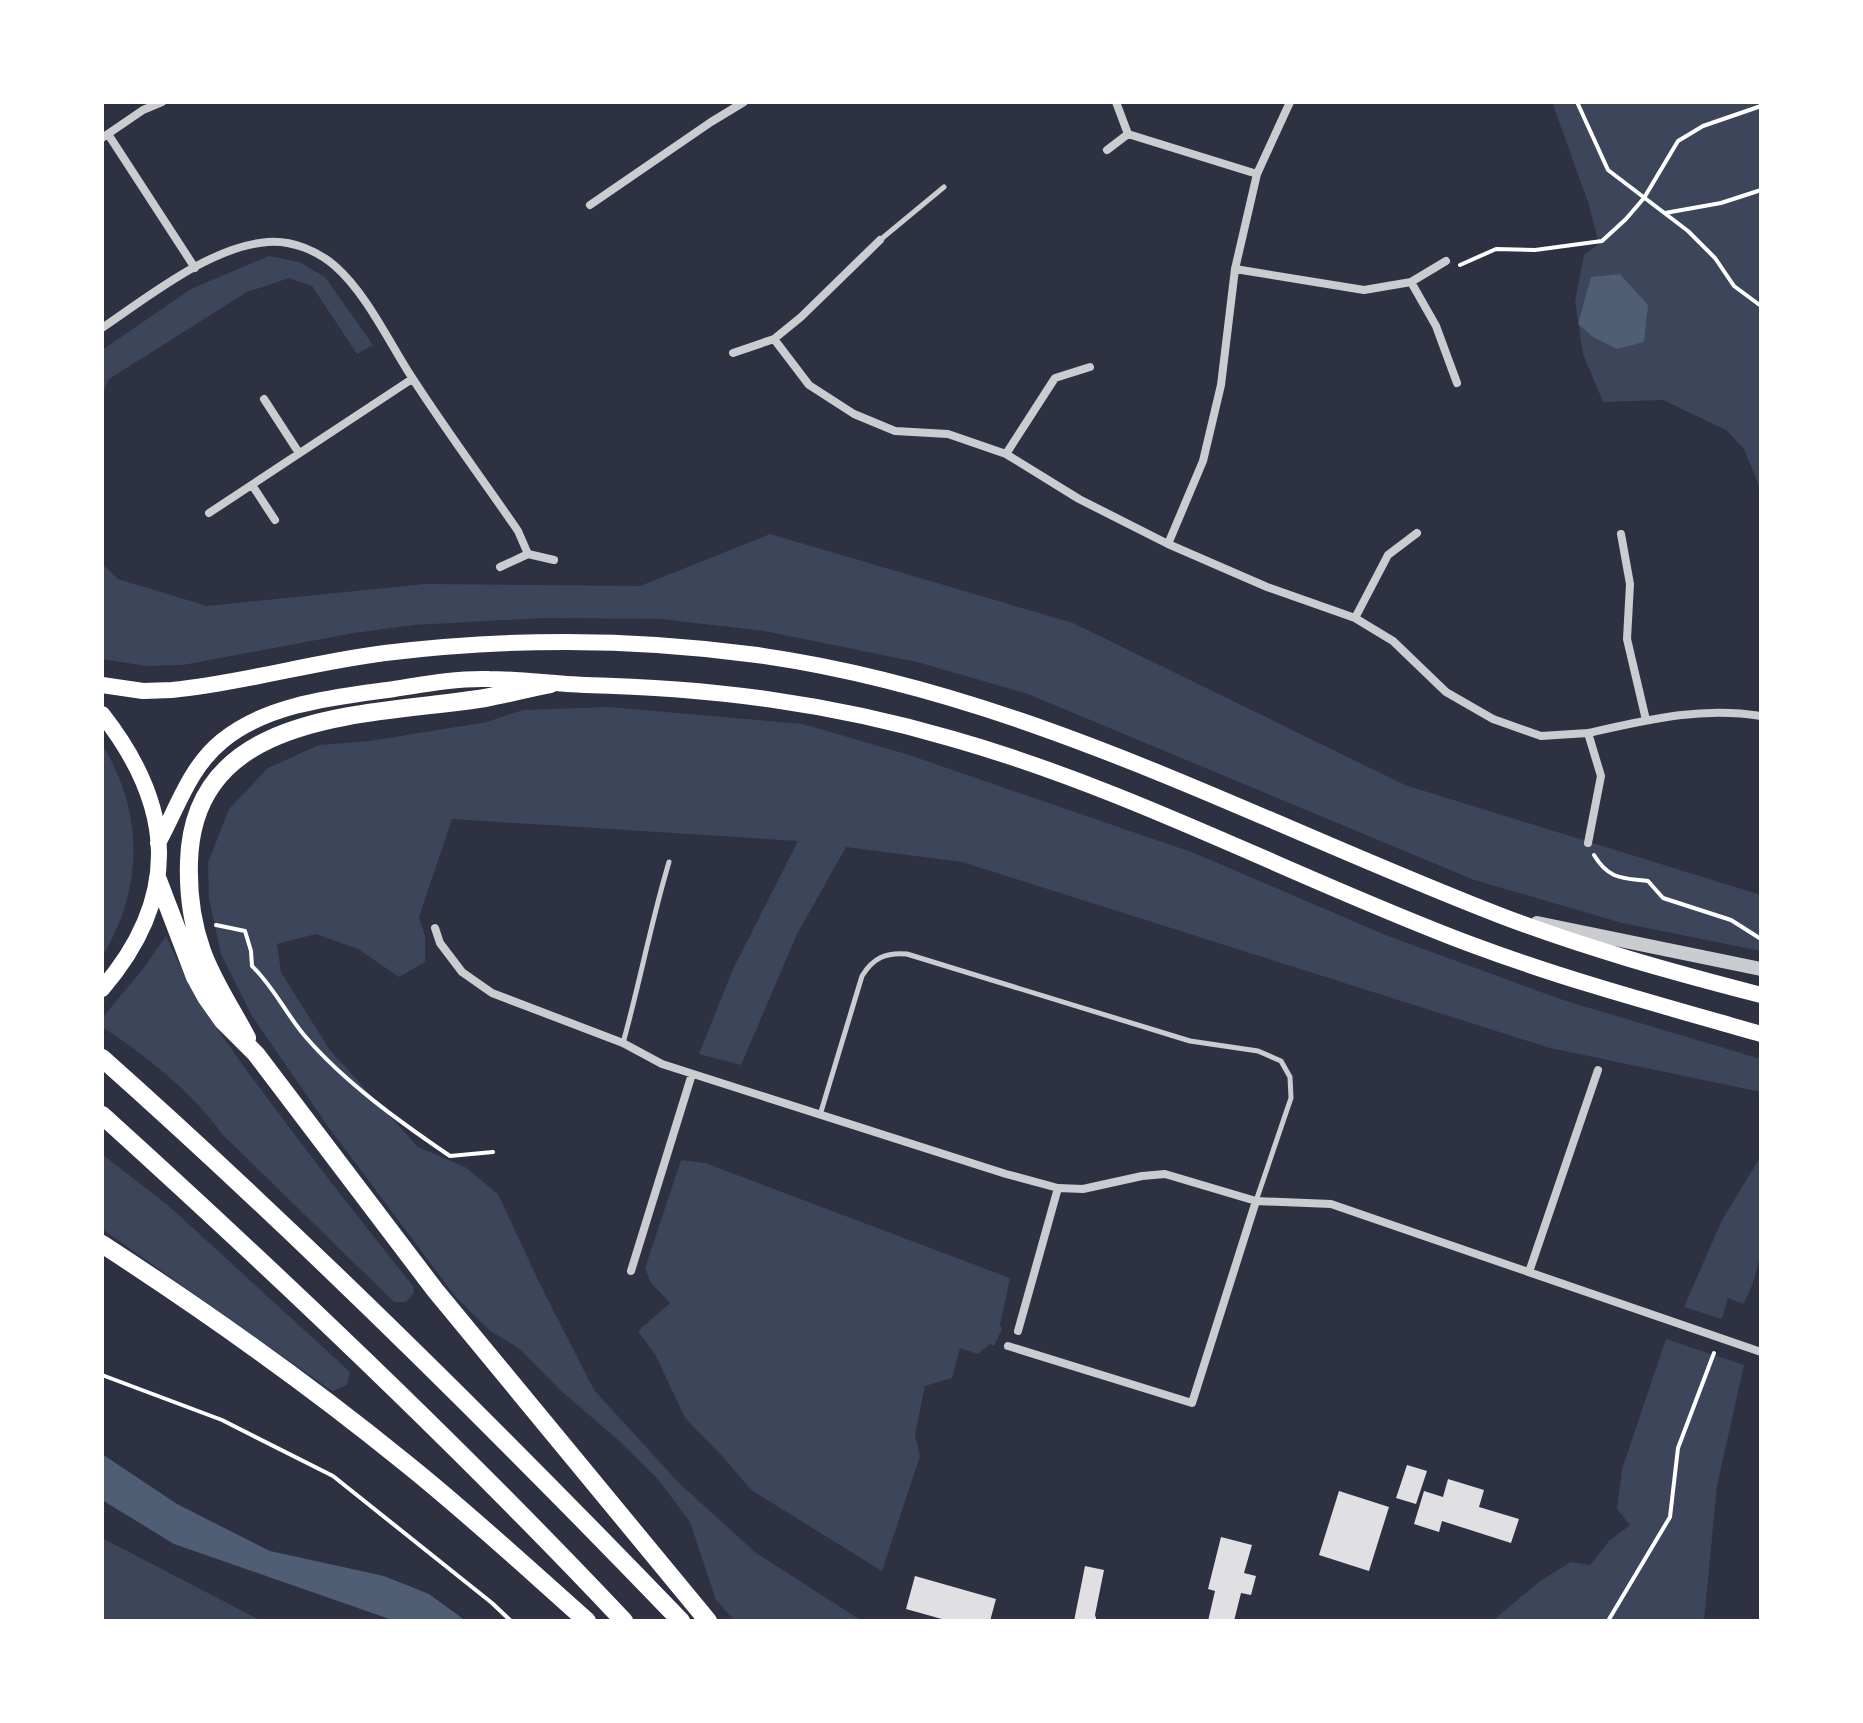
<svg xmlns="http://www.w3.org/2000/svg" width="1863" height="1723" viewBox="0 0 1863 1723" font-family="'Fira Sans',sans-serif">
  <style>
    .green { fill: #3c4559 }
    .water { fill: #4f5d75 }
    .building { fill: #e0e0e3 }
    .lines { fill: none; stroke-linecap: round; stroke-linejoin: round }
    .path { stroke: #fff; stroke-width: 4 }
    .service { stroke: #caccd0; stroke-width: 5 }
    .minor { stroke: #caccd0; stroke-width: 8 }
    .tertiary { stroke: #caccd0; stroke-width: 14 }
    .primary { stroke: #fff; stroke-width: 16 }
    .trunk { stroke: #fff; stroke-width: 18 }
  </style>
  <rect width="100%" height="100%" fill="#2d3142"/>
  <path class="green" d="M 1552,102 L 1761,102 L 1761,491 L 1744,449 L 1726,430 L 1663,400 L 1603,402 L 1583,354 L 1575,301 L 1584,255 L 1599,244 L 1589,205 Z
    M 269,256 L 299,262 L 325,277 L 373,345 L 357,354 L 312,286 L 289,278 L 247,292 L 109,379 L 102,394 L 102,350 L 191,289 Z
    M 770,534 L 1073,623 L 1405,785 L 1761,895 L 1761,951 L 1622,923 L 1474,880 L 1028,694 L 917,662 L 764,631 L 661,619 L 544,618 L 414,625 L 354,633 L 183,665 L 146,666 L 102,659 L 102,563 L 118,579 L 207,606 L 425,584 L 640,586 Z
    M 608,707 L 803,724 L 906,754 L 1194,853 L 1388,936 L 1563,1000 L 1761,1059 L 1761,1092 L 1550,1048 L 962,862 L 846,847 L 797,934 L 741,1065 L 699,1054 L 733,969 L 798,841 L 452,819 L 419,917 L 425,936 L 425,962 L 399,977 L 358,949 L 316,934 L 277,944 L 281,972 L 329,1049 L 418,1147 L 465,1167 L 498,1194 L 540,1284 L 594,1390 L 678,1482 L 756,1553 L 862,1621 L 735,1621 L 716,1600 L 690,1522 L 657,1478 L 617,1439 L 561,1391 L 520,1349 L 489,1330 L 455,1296 L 327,1125 L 252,1016 L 221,954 L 209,899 L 208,863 L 229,809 L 268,768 L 319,745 L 370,741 L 487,722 L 523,710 Z
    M 102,744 C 144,813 144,888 102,957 Z
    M 166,936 C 194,1000 232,1051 274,1107 C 319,1168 366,1227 413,1286 L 414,1293 L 406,1302 L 394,1302 L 222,1134 C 195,1095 142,1052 102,1027 L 102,1018 L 143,969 Z
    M 102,1154 L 170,1207 L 350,1372 L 347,1385 L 332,1391 L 102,1229 Z
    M 1761,1156 C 1761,1205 1769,1261 1743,1304 L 1728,1298 L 1722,1319 L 1684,1307 L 1722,1220 Z
    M 681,1160 L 705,1163 L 1010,1278 L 1000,1325 L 1002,1329 L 994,1346 L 990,1344 L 978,1354 L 960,1348 L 952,1378 L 925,1386 L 915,1435 L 920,1456 L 882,1571 L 751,1490 L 724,1458 L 685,1418 L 656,1356 L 638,1331 L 670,1303 L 651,1283 L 645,1268 Z
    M 1666,1339 L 1744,1365 L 1717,1486 L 1704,1621 L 1492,1621 L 1540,1581 L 1571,1562 L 1590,1565 L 1609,1541 L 1630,1525 L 1617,1509 L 1622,1469 Z
    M 102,1538 L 262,1621 L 102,1621 Z"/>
  <path class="water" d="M 1620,274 L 1648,305 L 1644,342 L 1617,349 L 1593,337 L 1578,324 L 1591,277 Z
    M 102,1454 L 177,1504 L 270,1551 L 384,1576 L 429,1594 L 466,1621 L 395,1621 L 174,1544 L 102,1500 Z"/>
  <path class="building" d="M 1407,1465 L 1427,1471 L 1416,1504 L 1396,1498 Z
    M 1448,1479 L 1484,1490 L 1479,1507 L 1519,1519 L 1511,1543 L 1442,1521 L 1439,1532 L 1414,1524 L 1424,1491 L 1443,1497 Z
    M 1339,1491 L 1389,1507 L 1369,1571 L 1319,1555 Z
    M 1221,1537 L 1252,1545 L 1244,1573 L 1256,1576 L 1251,1595 L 1241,1593 L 1234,1621 L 1208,1621 L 1215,1591 L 1208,1589 Z
    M 1085,1566 L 1104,1570 L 1095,1615 L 1097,1621 L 1074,1621 Z
    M 915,1576 L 996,1599 L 990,1621 L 949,1621 L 906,1609 Z"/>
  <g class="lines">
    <path class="path" d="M 1577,102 L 1608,170 L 1688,231 L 1715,258 L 1734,286 L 1761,306
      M 1665,213 L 1721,203 L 1761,190
      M 1460,265 L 1496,249 L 1535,250 L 1602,241 L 1626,219 L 1644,198 L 1678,141 L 1703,126 L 1761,106
      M 1594,855 C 1609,880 1623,878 1648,881 L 1663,898 L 1731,920 L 1761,939
      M 216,925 L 245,931 L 251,951 L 252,966 C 273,986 285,1012 304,1035 C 344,1082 400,1122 450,1156 L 493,1152
      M 102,1375 L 222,1420 L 333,1476 L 492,1603 L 511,1621
      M 1608,1621 L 1670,1517 L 1678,1448 L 1714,1353"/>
    <path class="service" d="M 880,240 L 944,187
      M 623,1043 C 640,982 651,922 669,862
      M 820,1115 L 862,976 C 873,958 886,952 907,954 L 1190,1041 L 1258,1051 L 1281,1061 L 1290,1077 L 1291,1098 L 1256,1201"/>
    <path class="minor" d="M 108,134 L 195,268
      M 1128,134 L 1257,174
      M 102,138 L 143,110 L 162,102
      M 1107,150 L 1128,134 L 1116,102
      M 590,205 L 711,122 L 744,102
      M 1235,269 L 1364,290 L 1411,282 L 1446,261
      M 1411,282 L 1436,326 L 1457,383
      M 102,328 C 148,297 211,246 268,242 C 292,240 318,251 335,266 C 366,293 389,342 411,376 C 445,429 483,480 518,531 L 528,554 L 554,560
      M 774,339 L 809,385 L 854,414 L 895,431 L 948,434 L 1006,454 L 1079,499 L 1168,544 L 1267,587 L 1355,618 L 1393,641 L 1446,692 L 1493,719 L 1541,736 L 1588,733 L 1601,776 L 1588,843
      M 733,353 L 774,339 L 801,317 L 880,240
      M 264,399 L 299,453
      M 1006,454 L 1055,378 L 1090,367
      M 252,485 L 275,520
      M 209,513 L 412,379
      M 1621,534 L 1630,584 L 1627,639 L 1646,720
      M 1168,544 L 1203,461 L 1221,385 L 1235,269 L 1257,174 L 1290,102
      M 500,567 L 528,554
      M 1355,618 L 1388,555 L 1417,533
      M 1588,733 C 1646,720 1701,706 1761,716
      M 435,928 L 440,943 L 462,972 L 492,993 L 623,1043 L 662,1064 L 1006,1174 L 1058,1188 L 1083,1189 L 1142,1176 L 1165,1174 L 1256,1201 L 1331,1204 L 1761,1352
      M 631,1271 L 692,1074
      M 1529,1272 L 1598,1070
      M 1018,1331 L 1058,1188
      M 1008,1346 L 1192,1403 L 1256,1201"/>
    <path class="tertiary" d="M 1537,923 L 1761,969"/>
    <path class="primary" d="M 102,685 L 143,691 L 172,690 C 243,683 313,662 385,653 C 508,638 634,638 757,655 C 1022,692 1253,820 1499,915 C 1585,948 1672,972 1761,995
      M 102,714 C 175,807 181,897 102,989
      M 158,843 C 178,807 189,768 222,741 C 268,703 337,697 394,689 C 425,684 458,678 489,679 C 521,679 553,684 585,685 C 712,688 831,703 953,739 C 1132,790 1297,879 1470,944 C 1566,980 1663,1006 1761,1034"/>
    <path class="trunk" d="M 158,880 L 195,977 L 206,997 L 223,1021 L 256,1054 L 435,1290 L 708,1621
      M 247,1038 C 232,1009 213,982 202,951 C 192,923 188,892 189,862 C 193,707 374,716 485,698 C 507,694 529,688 551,684
      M 102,1058 C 303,1237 494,1427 681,1621
      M 102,1115 C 282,1278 458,1445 624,1621
      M 102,1244 C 205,1311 307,1383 403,1461 C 467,1512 526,1567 587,1621"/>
  </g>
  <rect width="1863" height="1723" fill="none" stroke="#ffffff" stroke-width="208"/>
</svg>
